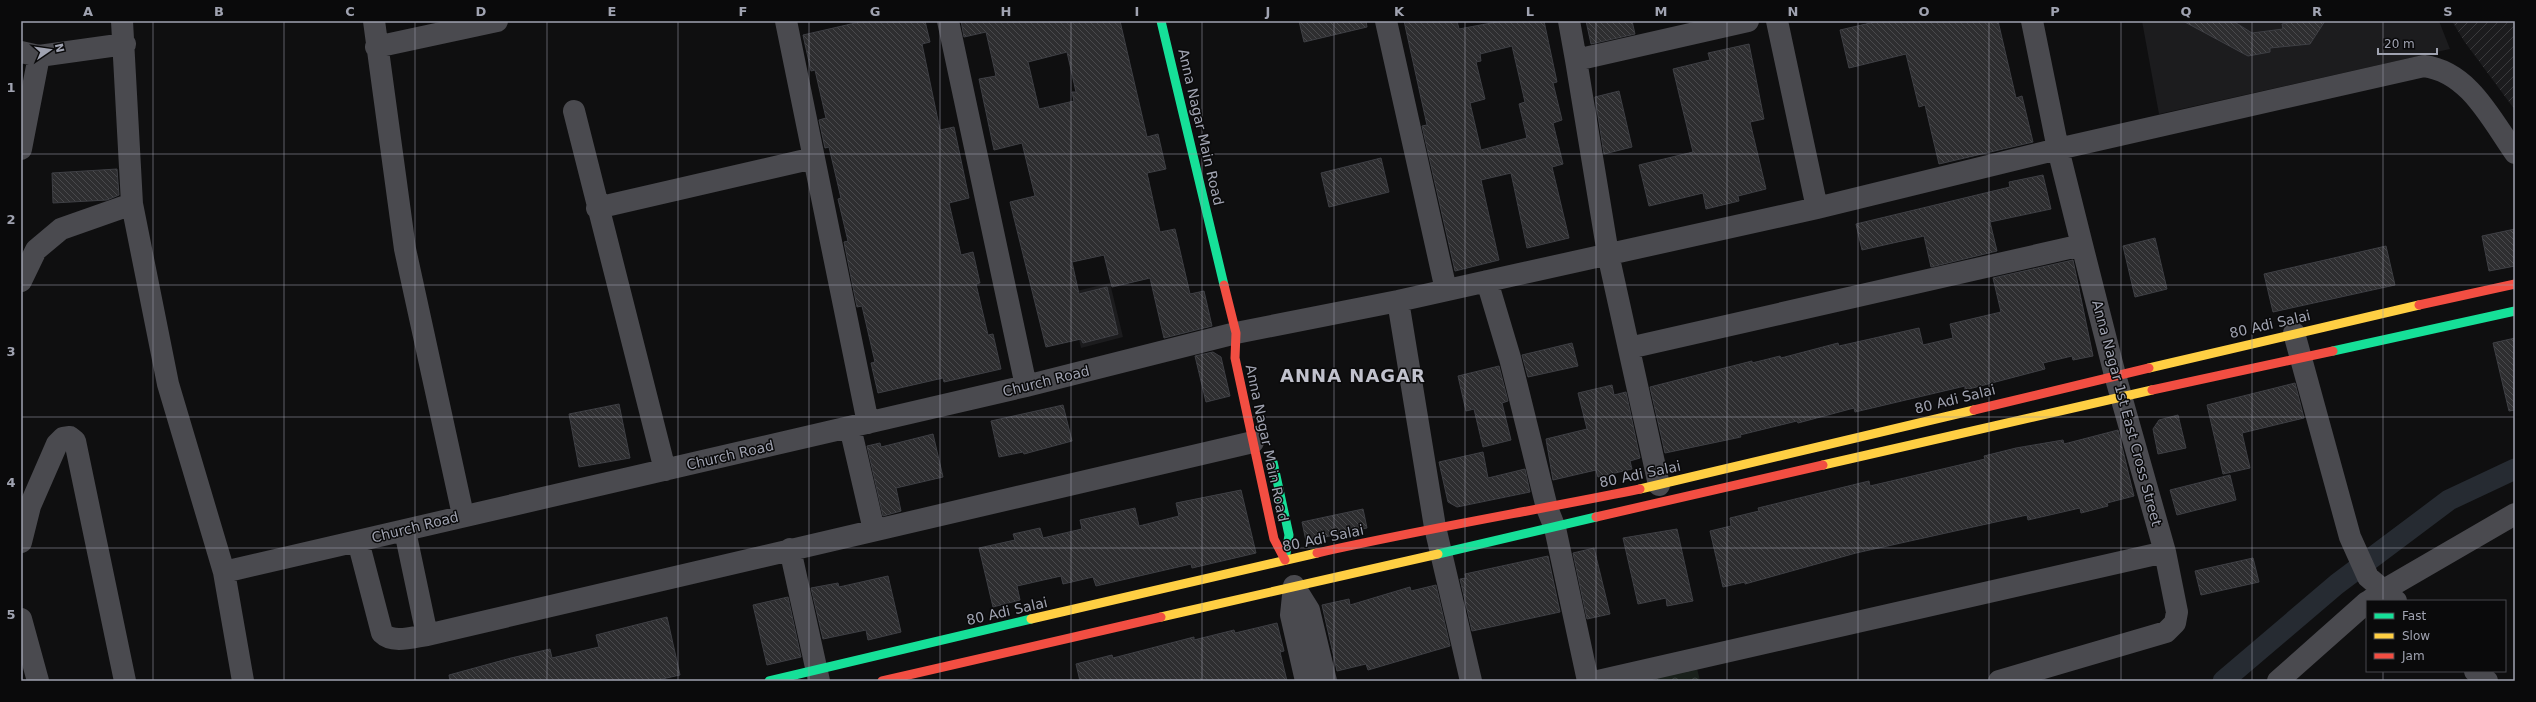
<svg xmlns="http://www.w3.org/2000/svg" width="2536" height="702" viewBox="0 0 2536 702" font-family="'DejaVu Sans',sans-serif">
  <style>
    .built { fill: #1c1c1e }
    .industrial { fill: url(#industrial-furrows) }
    .forest { fill: url(#forest-crowns) }
    .lines { fill: none; stroke-linecap: round; stroke-linejoin: round }
    .canal { stroke: #262b32; stroke-width: 21 }
    .building { fill: url(#building-back-hatch); stroke: #3e3f44; fill-rule: evenodd }
    .street { stroke: #4a4a4f; stroke-width: 22 }
    .fast { stroke: #16e098; stroke-width: 9 }
    .slow { stroke: #ffcf43; stroke-width: 9 }
    .jam { stroke: #f24e42; stroke-width: 9 }
    .grid { fill: none; stroke: #a0a3b1; stroke-width: 1; stroke-opacity: 0.55 }
    .labels { text-anchor: middle; stroke-width: 3; stroke-linejoin: round; paint-order: stroke }
    .street-label { font-size: 14px; fill: #a0a3b1; stroke: #0a0a0b }
    .district-label { font-size: 18px; font-weight: bold; letter-spacing: 1px; fill: #c1c2cd; stroke: #0a0a0b }
    .neatline { fill: none; stroke: #a0a3b1; stroke-width: 1.5 }
    .grid-label { font-size: 13px; text-anchor: middle; font-weight: bold; fill: #a0a3b1 }
  </style>
  <defs>
    <pattern id="industrial-furrows" width="10" height="10" patternUnits="userSpaceOnUse"><rect width="10" height="10" fill="#1c1c1e"/><path d="M-1 1l2-2M0 10L10 0M9 11l2-2" fill="none" stroke="#3a3a3c"/></pattern>
    <pattern id="forest-crowns" width="20" height="18" patternUnits="userSpaceOnUse"><rect width="20" height="18" fill="#19201b"/><path d="M2 6a3 3 0 1 1 6 0M12 15a3 3 0 1 1 6 0" fill="none" stroke="#373d3a"/></pattern>
    <pattern id="building-back-hatch" width="6" height="6" patternUnits="userSpaceOnUse"><rect width="6" height="6" fill="#2e2e30"/><path d="M-1 5l2 2M0 0l6 6M5-1l2 2" fill="none" stroke="#49494c"/></pattern>
  </defs>
  <rect width="100%" height="100%" fill="#0f0f10"/>
  <path class="built" d="M 2142,21 L 2439,21 L 2450,49 L 2159,114 Z
    M 1110,283 L 1123,337 L 1081,348 L 1068,293 Z"/>
  <path class="industrial" d="M 2452,21 L 2515,21 L 2515,110 L 2464,41 Z"/>
  <path class="forest" d="M 1693,652 L 1700,681 L 1594,681 Z"/>
  <g class="lines">
    <path class="canal" d="M 2223,681 L 2337,584 L 2449,500 L 2515,469"/>
  </g>
  <path class="building" d="M 864,21 L 925,21 L 930,42 L 922,44 L 940,130 L 954,127 L 969,198 L 949,203 L 961,255 L 973,252 L 980,283 L 976,284 L 988,335 L 993,334 L 1001,369 L 944,382 L 943,378 L 878,393 L 871,363 L 875,362 L 862,306 L 857,307 L 844,242 L 848,241 L 838,199 L 841,198 L 829,147 L 825,148 L 819,120 L 826,118 L 815,70 L 811,71 L 803,35 Z
    M 961,21 L 1120,21 L 1147,137 L 1158,134 L 1166,169 L 1147,173 L 1160,232 L 1175,229 L 1190,294 L 1204,291 L 1212,326 L 1164,338 L 1150,278 L 1112,287 L 1104,255 L 1072,262 L 1079,294 L 1107,287 L 1118,334 L 1083,343 L 1081,339 L 1046,347 L 1010,202 L 1035,196 L 1022,143 L 994,150 L 979,79 L 996,76 L 986,32 L 964,37 ZM 1067,52 L 1076,92 L 1072,92 L 1074,101 L 1039,109 L 1028,62 Z
    M 1299,21 L 1366,21 L 1367,27 L 1304,42 Z
    M 1404,21 L 1457,21 L 1459,29 L 1502,21 L 1544,21 L 1557,82 L 1553,83 L 1562,120 L 1553,123 L 1563,164 L 1552,167 L 1569,238 L 1527,248 L 1511,173 L 1481,180 L 1499,260 L 1455,271 L 1422,126 L 1427,125 ZM 1512,46 L 1525,102 L 1519,104 L 1527,138 L 1481,150 L 1470,103 L 1485,99 L 1476,62 L 1481,61 L 1480,54 Z
    M 1586,21 L 1632,21 L 1635,34 L 1591,44 Z
    M 1879,21 L 1998,21 L 2016,98 L 2022,96 L 2033,142 L 1939,164 L 1925,105 L 1919,107 L 1906,54 L 1849,68 L 1840,30 Z
    M 2183,21 L 2233,21 L 2252,33 L 2283,29 L 2282,24 L 2296,21 L 2325,21 L 2310,44 L 2270,48 L 2270,52 L 2248,56 Z
    M 1749,44 L 1764,119 L 1750,122 L 1766,189 L 1738,196 L 1739,201 L 1706,209 L 1703,193 L 1649,206 L 1639,165 L 1693,152 L 1673,69 L 1710,60 L 1708,53 Z
    M 1619,91 L 1632,147 L 1604,154 L 1595,97 Z
    M 1381,158 L 1389,192 L 1329,207 L 1321,173 Z
    M 117,169 L 119,195 L 107,200 L 53,203 L 52,173 Z
    M 2043,175 L 2051,209 L 1990,222 L 1997,251 L 1931,267 L 1924,236 L 1862,250 L 1856,224 L 2010,187 L 2009,182 Z
    M 2515,229 L 2515,266 L 2489,271 L 2482,236 Z
    M 2155,238 L 2167,289 L 2135,297 L 2123,246 Z
    M 2386,246 L 2395,285 L 2273,312 L 2264,274 Z
    M 2073,260 L 2093,356 L 2073,360 L 2072,356 L 2043,363 L 2045,369 L 1965,390 L 1965,386 L 1855,412 L 1854,408 L 1798,423 L 1797,421 L 1740,435 L 1741,437 L 1665,453 L 1650,387 L 1752,361 L 1752,363 L 1780,356 L 1781,358 L 1838,343 L 1839,346 L 1919,328 L 1923,345 L 1953,338 L 1950,324 L 2001,312 L 1993,278 Z
    M 2515,338 L 2515,410 L 2509,411 L 2493,343 Z
    M 1572,343 L 1578,366 L 1528,377 L 1522,355 Z
    M 1213,352 L 1221,357 L 1230,396 L 1206,402 L 1195,356 Z
    M 1499,366 L 1508,401 L 1502,403 L 1511,440 L 1483,447 L 1474,409 L 1466,411 L 1458,376 Z
    M 2295,383 L 2304,418 L 2242,433 L 2250,468 L 2223,474 L 2207,405 Z
    M 1612,385 L 1614,395 L 1626,392 L 1640,458 L 1630,461 L 1632,469 L 1598,477 L 1596,470 L 1553,480 L 1546,439 L 1587,429 L 1578,393 Z
    M 619,404 L 630,458 L 579,467 L 569,414 Z
    M 1063,405 L 1072,441 L 1024,454 L 1023,452 L 999,457 L 991,421 Z
    M 2178,415 L 2186,448 L 2158,454 L 2153,429 L 2159,420 Z
    M 2118,430 L 2134,496 L 2107,503 L 2108,506 L 2081,513 L 2080,508 L 2028,520 L 2027,515 L 1856,553 L 1745,584 L 1745,582 L 1723,587 L 1710,531 L 1731,526 L 1730,518 L 1759,511 L 1758,508 L 1869,481 L 1870,486 L 1985,459 L 1984,456 L 2016,448 L 2063,440 L 2064,444 Z
    M 933,434 L 943,477 L 896,488 L 901,511 L 883,516 L 867,446 L 880,443 L 881,447 Z
    M 1483,452 L 1488,478 L 1525,469 L 1530,492 L 1457,507 L 1448,502 L 1439,462 Z
    M 2230,475 L 2236,500 L 2177,515 L 2170,490 Z
    M 1241,490 L 1256,553 L 1192,568 L 1191,564 L 1096,586 L 1093,577 L 1063,584 L 1061,576 L 1017,586 L 1020,600 L 993,607 L 979,548 L 1015,540 L 1013,534 L 1040,528 L 1043,538 L 1082,529 L 1080,520 L 1135,508 L 1139,526 L 1179,516 L 1176,503 Z
    M 1363,509 L 1367,528 L 1306,541 L 1302,522 Z
    M 1677,529 L 1693,601 L 1667,606 L 1666,598 L 1638,604 L 1623,538 Z
    M 1594,548 L 1610,614 L 1587,619 L 1573,553 Z
    M 1548,556 L 1560,612 L 1472,631 L 1460,579 L 1466,578 L 1465,574 Z
    M 2253,558 L 2259,582 L 2201,595 L 2195,571 Z
    M 888,576 L 901,632 L 868,640 L 866,630 L 823,639 L 811,588 L 838,583 L 839,587 Z
    M 1436,585 L 1450,646 L 1368,670 L 1366,664 L 1337,671 L 1322,605 L 1349,599 L 1350,605 L 1410,587 L 1411,591 Z
    M 788,597 L 801,657 L 767,665 L 753,605 Z
    M 667,617 L 680,675 L 653,681 L 450,681 L 449,675 L 511,658 L 550,649 L 552,658 L 599,647 L 596,635 Z
    M 1277,623 L 1284,651 L 1280,652 L 1287,681 L 1080,681 L 1076,664 L 1112,655 L 1113,658 L 1194,637 L 1194,640 L 1234,630 L 1235,633 Z"/>
  <g class="lines">
    <path class="street" d="M 122,21 L 132,204 L 168,384 L 224,572 L 243,681
      M 374,21 L 405,249 L 463,515
      M 786,21 L 868,423
      M 948,21 L 1026,386
      M 1386,21 L 1446,290
      M 1569,21 L 1576,60 L 1748,21
      M 1777,21 L 1817,208
      M 376,47 L 497,21
      M 21,52 L 39,56 L 125,44
      M 1576,60 L 1608,254 L 1659,485
      M 574,111 L 665,470
      M 21,149 L 39,56
      M 597,208 L 814,158
      M 21,281 L 36,250 L 61,229 L 132,204
      M 1487,281 L 1510,358 L 1547,508 L 1555,528 L 1588,681
      M 1398,301 L 1435,527 L 1471,681
      M 2294,333 L 2350,537 L 2368,577 L 2396,601
      M 1629,348 L 2082,245
      M 850,427 L 874,530
      M 405,531 L 427,635
      M 358,541 L 382,633 C 393,644 413,637 427,635 L 1253,442
      M 21,542 L 30,506 L 57,444 L 63,438 L 70,437 L 75,441 L 125,681
      M 790,549 L 819,681
      M 224,572 L 1026,386 L 1236,333 L 1398,301 L 1817,208 L 2058,149 L 2424,66 C 2469,72 2491,119 2515,153
      M 2369,601 L 2384,590 L 2515,514
      M 21,619 L 38,681
      M 2475,671 L 2487,681
      M 1306,681 L 1291,615 L 1294,586 L 1309,610 L 1326,681
      M 1598,681 L 2165,552
      M 1999,681 L 2166,632 L 2175,623 L 2177,612 L 2165,552 L 2115,375 L 2082,245 L 2058,149 L 2032,21
      M 2278,681 L 2367,602"/>
    <path class="fast" d="M 1161,21 L 1224,285
      M 2333,351 L 2515,311
      M 1273,462 L 1289,535 L 1285,560
      M 1438,554 L 1596,517
      M 769,681 L 1031,619"/>
    <path class="slow" d="M 2149,368 L 2419,305
      M 1823,465 L 2152,390
      M 1640,489 L 1974,410
      M 1161,617 L 1438,554
      M 1031,619 L 1317,553"/>
    <path class="jam" d="M 1224,285 L 1236,333 L 1235,358 L 1274,539 L 1285,560
      M 2419,305 L 2515,284
      M 2152,390 L 2333,351
      M 1974,410 L 2149,368
      M 1596,517 L 1823,465
      M 1317,553 C 1424,529 1532,511 1640,489
      M 882,681 L 1161,617"/>
  </g>
  <path class="grid" d="M 153,21 L 153,681M 284,21 L 284,681M 415,21 L 415,681M 547,21 L 547,681M 678,21 L 678,681M 809,21 L 809,681M 940,21 L 940,681M 1071,21 L 1071,681M 1202,21 L 1202,681M 1334,21 L 1334,681M 1465,21 L 1465,681M 1596,21 L 1596,681M 1727,21 L 1727,681M 1858,21 L 1858,681M 1989,21 L 1989,681M 2121,21 L 2121,681M 2252,21 L 2252,681M 2383,21 L 2383,601M 21,154 L 2515,154M 21,285 L 2515,285M 21,417 L 2515,417M 21,548 L 2515,548M 2383,671 L 2383,681"/>
  <g class="labels">
    <g class="street-label">
      <text transform="translate(1201 127) rotate(77)" y="5">Anna Nagar Main Road</text>
      <text transform="translate(2270 324) rotate(-13)" y="5">80 Adi Salai</text>
      <text transform="translate(1046 381) rotate(-14)" y="5">Church Road</text>
      <text transform="translate(1955 399) rotate(-14)" y="5">80 Adi Salai</text>
      <text transform="translate(2127 413) rotate(75)" y="5">Anna Nagar 1st East Cross Street</text>
      <text transform="translate(1267 443) rotate(78)" y="5">Anna Nagar Main Road</text>
      <text transform="translate(730 455) rotate(-13)" y="5">Church Road</text>
      <text transform="translate(1640 474) rotate(-12)" y="5">80 Adi Salai</text>
      <text transform="translate(415 527) rotate(-14)" y="5">Church Road</text>
      <text transform="translate(1323 538) rotate(-12)" y="5">80 Adi Salai</text>
      <text transform="translate(1007 611) rotate(-13)" y="5">80 Adi Salai</text>
    </g>
    <g class="district-label">
      <text x="1353" y="382">ANNA NAGAR</text>
    </g>
  </g>
  <rect width="2536" height="702" fill="none" stroke="#0a0a0b" stroke-width="44"/>
  <rect x="2366" y="600" width="140" height="72" fill="#0a0a0b" stroke="#46474d"/>
  <rect x="2374" y="613" width="20" height="6" fill="#16e098" stroke="#46474d"/>
  <text x="2402" y="620" font-size="12" fill="#a0a3b1">Fast</text>
  <rect x="2374" y="633" width="20" height="6" fill="#ffcf43" stroke="#46474d"/>
  <text x="2402" y="640" font-size="12" fill="#a0a3b1">Slow</text>
  <rect x="2374" y="653" width="20" height="6" fill="#f24e42" stroke="#46474d"/>
  <text x="2402" y="660" font-size="12" fill="#a0a3b1">Jam</text>
  <g transform="translate(50 50) rotate(77)" stroke="#0a0a0b" stroke-width="3" paint-order="stroke">
  <path d="M0-3L7 15L0 10L-7 15Z" fill="#a0a3b1"/>
  <text y="-6" font-size="11" font-weight="bold" text-anchor="middle" fill="#a0a3b1">N</text>
  </g>
  <path d="M2378 48v6h59v-6" fill="none" stroke="#a0a3b1" stroke-width="2"/>
  <text x="2384" y="48" font-size="12" fill="#a0a3b1" stroke="#0a0a0b" stroke-width="3" paint-order="stroke">20 m</text>
  <rect x="22" y="22" width="2492" height="658" class="neatline"/>
  <g class="grid-label">
    <text x="88" y="16">A</text>
    <text x="219" y="16">B</text>
    <text x="350" y="16">C</text>
    <text x="481" y="16">D</text>
    <text x="612" y="16">E</text>
    <text x="743" y="16">F</text>
    <text x="875" y="16">G</text>
    <text x="1006" y="16">H</text>
    <text x="1137" y="16">I</text>
    <text x="1268" y="16">J</text>
    <text x="1399" y="16">K</text>
    <text x="1530" y="16">L</text>
    <text x="1661" y="16">M</text>
    <text x="1793" y="16">N</text>
    <text x="1924" y="16">O</text>
    <text x="2055" y="16">P</text>
    <text x="2186" y="16">Q</text>
    <text x="2317" y="16">R</text>
    <text x="2448" y="16">S</text>
    <text x="11" y="92">1</text>
    <text x="11" y="224">2</text>
    <text x="11" y="356">3</text>
    <text x="11" y="487">4</text>
    <text x="11" y="619">5</text>
  </g>
</svg>
